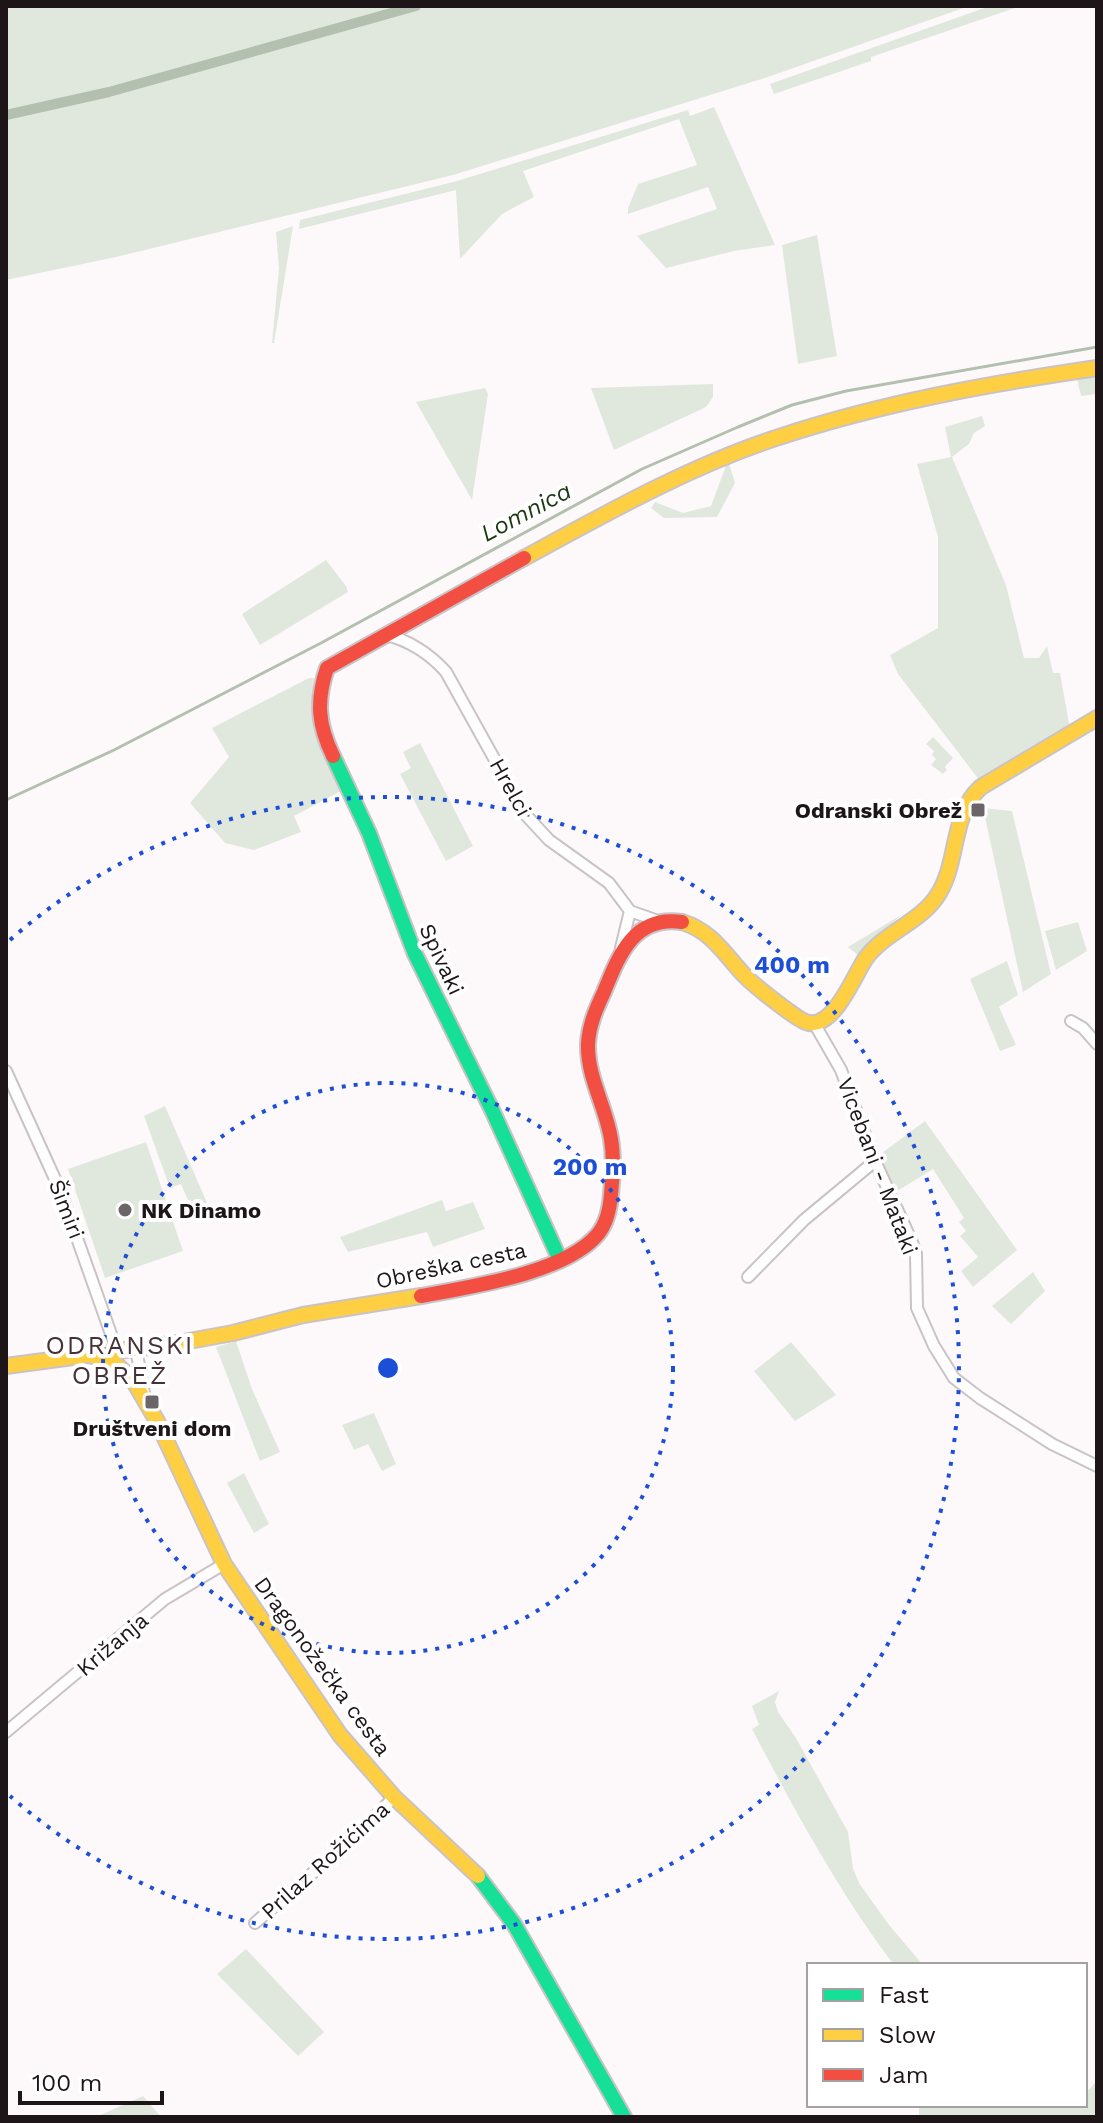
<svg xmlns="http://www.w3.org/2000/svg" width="1103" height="2123" viewBox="0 0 1103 2123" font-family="'Work Sans',sans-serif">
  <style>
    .green { fill: #e0e8dd }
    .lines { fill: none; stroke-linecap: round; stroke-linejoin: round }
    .stream { stroke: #b4c0af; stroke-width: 3 }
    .canal { stroke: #b4c0af; stroke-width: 10 }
    .street-casing { stroke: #cac3c6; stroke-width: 14 }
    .fast-casing { stroke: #cac3c6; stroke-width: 18 }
    .slow-casing { stroke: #cac3c6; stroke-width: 18 }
    .jam-casing { stroke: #cac3c6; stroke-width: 18 }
    .street { stroke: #fffefe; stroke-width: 10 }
    .fast { stroke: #16e098; stroke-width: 14 }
    .slow { stroke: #ffcf43; stroke-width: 14 }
    .jam { stroke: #f24e42; stroke-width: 14 }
    .ring { fill: none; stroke: #1d4ed8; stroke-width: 4; stroke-dasharray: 4 8 }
    .poi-dot { fill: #6c6567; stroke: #fff; stroke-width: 3 }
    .labels { text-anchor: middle; stroke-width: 8; stroke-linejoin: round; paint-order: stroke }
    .street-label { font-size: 22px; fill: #1e1518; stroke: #fff }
    .poi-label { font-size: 22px; font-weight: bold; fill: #1e1518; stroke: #fff; text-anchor: end }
    .water-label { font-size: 24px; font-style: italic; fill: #1b3711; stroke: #fff }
    .quarter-label { font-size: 26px; letter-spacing: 2px; fill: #473139; stroke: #fff }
    .centre { fill: #1d4ed8; stroke: #fff; stroke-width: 4 }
    .ring-label { font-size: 24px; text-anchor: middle; font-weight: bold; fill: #1d4ed8; stroke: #fff; stroke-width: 8; stroke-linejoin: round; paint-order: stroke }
  </style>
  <rect width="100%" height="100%" fill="#fdf9fb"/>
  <path class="green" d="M 6,6 L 969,6 L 768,77 L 453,175 L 116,257 L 6,280 Z
    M 990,6 L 1021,6 L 871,57 L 871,61 L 774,94 L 770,84 Z
    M 714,107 L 775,245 L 734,251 L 666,268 L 637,236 L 717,209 L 708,187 L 628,214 L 628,208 L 638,184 L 697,165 L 679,119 L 523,171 L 534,197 L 502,214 L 460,259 L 456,190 L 299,229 L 300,220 L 457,181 L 688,110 L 690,116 Z
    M 293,226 L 274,343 L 272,343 L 279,268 L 276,232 Z
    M 817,235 L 837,356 L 798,364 L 782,245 Z
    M 1097,371 L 1097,394 L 1081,396 L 1076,375 Z
    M 713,384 L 713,397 L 706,407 L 614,450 L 591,388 Z
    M 485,388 L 488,394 L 472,500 L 416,402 Z
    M 982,416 L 985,426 L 974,433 L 969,444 L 952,457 L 1006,585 L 1024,658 L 1039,658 L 1047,646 L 1053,673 L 1060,673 L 1070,729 L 980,781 L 898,674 L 890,655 L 938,628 L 938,537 L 917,464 L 951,457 L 945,427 Z
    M 728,460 L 735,483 L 717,517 L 664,518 L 651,508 L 655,502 L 683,513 L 711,506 Z
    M 326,560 L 346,586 L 348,592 L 260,645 L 242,614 Z
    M 309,678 L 314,678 L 311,712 L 316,730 L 345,789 L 294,816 L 301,832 L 254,850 L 225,843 L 190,803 L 229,757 L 212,728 Z
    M 933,737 L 953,758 L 945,767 L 947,770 L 943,774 L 931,765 L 936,759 L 932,755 L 934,751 L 926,744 Z
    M 420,743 L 473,846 L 446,861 L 400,774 L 411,768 L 403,752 Z
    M 983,808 L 1012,811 L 1051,974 L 1023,992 Z
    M 901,915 L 859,956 L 848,947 Z
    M 1078,922 L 1087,951 L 1056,970 L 1045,931 Z
    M 1007,961 L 1018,995 L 999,1007 L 1016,1045 L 1000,1051 L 970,979 Z
    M 165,1106 L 211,1212 L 196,1218 L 181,1184 L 170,1188 L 144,1116 Z
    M 925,1121 L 1017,1250 L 973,1287 L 961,1271 L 978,1257 L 960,1236 L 966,1231 L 959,1222 L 964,1218 L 933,1169 L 894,1193 L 878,1156 Z
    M 146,1142 L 183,1251 L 105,1278 L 68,1169 Z
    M 442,1200 L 446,1211 L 473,1202 L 485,1229 L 433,1247 L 427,1232 L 348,1252 L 340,1237 Z
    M 1033,1272 L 1045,1291 L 1011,1324 L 992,1306 Z
    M 236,1341 L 252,1389 L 280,1452 L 260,1461 L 216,1347 Z
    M 791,1342 L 836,1395 L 795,1421 L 754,1371 Z
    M 374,1413 L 396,1464 L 382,1471 L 368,1444 L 354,1450 L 342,1425 Z
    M 244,1473 L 269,1524 L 254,1533 L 227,1483 Z
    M 779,1691 L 775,1702 L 778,1712 L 796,1738 L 848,1832 L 853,1868 L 859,1883 L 889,1925 L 923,1965 L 894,1965 C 838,1891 795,1811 752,1729 L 759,1725 L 752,1706 Z
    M 246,1949 L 324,2032 L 298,2056 L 217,1974 Z
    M 1097,2080 L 1097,2112 L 1093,2117 L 919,2117 L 919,2105 L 1026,2105 L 1025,2108 L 1038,2105 L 1085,2105 L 1085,2091 L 1090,2089 Z
    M 143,2096 L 161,2117 L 96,2117 Z"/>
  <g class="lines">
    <path class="stream" d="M 6,800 L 114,750 L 321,643 L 642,469 L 738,427 L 792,405 L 846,391 L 1097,347
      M 471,1879 L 487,1897"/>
    <path class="canal" d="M 6,115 L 109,92 L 416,6"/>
    <g class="street-casing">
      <path id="street" d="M 385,635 C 408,639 431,655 446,672 L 525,814 L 549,840 L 609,883 L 630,911 L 658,921
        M 621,948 L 630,911
        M 1071,1021 L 1083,1028 L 1097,1044
        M 814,1023 L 841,1070 L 875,1161 L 912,1242 L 916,1254 L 917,1308 L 934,1346 L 954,1378 L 980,1398 L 1052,1444 L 1097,1466
        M 6,1071 L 60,1190 L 117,1351
        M 748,1277 L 804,1220 L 875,1161
        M 136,1349 L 144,1393
        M 6,1732 L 165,1599 L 224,1564
        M 255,1923 L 360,1832 L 394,1797"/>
    </g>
    <g class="fast-casing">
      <path id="fast" d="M 333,756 L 369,833 L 415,954 L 493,1112 L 560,1260
        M 478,1876 L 514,1924 L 624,2117"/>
    </g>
    <g class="slow-casing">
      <path id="slow" d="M 524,558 C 605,514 688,467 776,438 C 881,403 988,384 1097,368
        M 682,922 C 712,931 725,955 745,976 C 758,989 773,1000 788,1011 C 794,1015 802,1022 809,1023 C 835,1027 854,975 866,958 C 885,932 923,921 939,893 C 959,860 951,814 981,787 L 1097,718
        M 93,1356 L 117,1365 L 133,1380 L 157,1421 L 224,1564 L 340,1735 L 394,1797 L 478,1876
        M 6,1366 L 178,1343 L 233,1333 L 303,1315 L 421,1296"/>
    </g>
    <g class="jam-casing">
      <path id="jam" d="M 333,756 C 318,725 316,701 327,668 L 524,558
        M 421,1296 C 470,1287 566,1273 598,1234 C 607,1223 610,1208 611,1194 C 613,1176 614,1157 611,1139 C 606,1107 587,1077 588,1044 C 589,1025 596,1009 604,992 C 619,955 634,915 682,922"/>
    </g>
    <use href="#street" class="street"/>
    <use href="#fast" class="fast"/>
    <use href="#slow" class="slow"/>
    <use href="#jam" class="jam"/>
  </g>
  <g class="ring">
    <circle cx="388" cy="1368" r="285"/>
    <path d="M10 940A571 571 0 1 1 10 1796"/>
  </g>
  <g class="poi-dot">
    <rect x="970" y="802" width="16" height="16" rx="4"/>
    <circle cx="125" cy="1210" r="8"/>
    <rect x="144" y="1394" width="16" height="16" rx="4"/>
  </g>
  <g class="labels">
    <g class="street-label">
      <text transform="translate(511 787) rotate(61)" y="8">Hrelci</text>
      <text transform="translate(442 959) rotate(65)" y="8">Spivaki</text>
      <text transform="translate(878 1166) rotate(69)" y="8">Vicebani - Mataki</text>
      <text transform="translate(67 1209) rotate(69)" y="8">Šimiri</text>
      <text transform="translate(451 1265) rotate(-12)" y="8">Obreška cesta</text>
      <text transform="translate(112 1644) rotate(-40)" y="8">Križanja</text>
      <text transform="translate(323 1666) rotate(54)" y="8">Dragonožečka cesta</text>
      <text transform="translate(325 1860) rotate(-42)" y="8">Prilaz Rožićima</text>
    </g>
    <g class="poi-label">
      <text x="962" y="818">Odranski Obrež</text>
      <text x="141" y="1218" text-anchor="start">NK Dinamo</text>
      <text x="152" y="1436" text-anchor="middle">Društveni dom</text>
    </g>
    <g class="water-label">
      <text transform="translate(526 512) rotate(-28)" y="8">Lomnica</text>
    </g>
    <g class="quarter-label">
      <text x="120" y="1354">ODRANSKI<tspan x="120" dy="30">OBREŽ</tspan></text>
    </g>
  </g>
  <circle cx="388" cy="1368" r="12" class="centre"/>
  <g class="ring-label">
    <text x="792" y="973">400 m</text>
    <text x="590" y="1175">200 m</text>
  </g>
  <rect width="1103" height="2123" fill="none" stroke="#1e1518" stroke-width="16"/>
  <rect x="807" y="1963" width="280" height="144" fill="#ffffff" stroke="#a5a1a3" stroke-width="2"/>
  <rect x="823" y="1989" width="40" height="12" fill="#16e098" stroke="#a5a1a3" stroke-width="2"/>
  <text x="879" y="2003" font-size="24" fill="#1e1518">Fast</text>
  <rect x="823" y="2029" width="40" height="12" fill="#ffcf43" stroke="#a5a1a3" stroke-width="2"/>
  <text x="879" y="2043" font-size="24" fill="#1e1518">Slow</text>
  <rect x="823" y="2069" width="40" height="12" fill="#f24e42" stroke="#a5a1a3" stroke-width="2"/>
  <text x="879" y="2083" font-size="24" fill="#1e1518">Jam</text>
  <path d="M20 2091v12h142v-12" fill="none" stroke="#1e1518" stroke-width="4"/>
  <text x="32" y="2091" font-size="24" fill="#1e1518" stroke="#ffffff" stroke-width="6" paint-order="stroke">100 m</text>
</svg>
